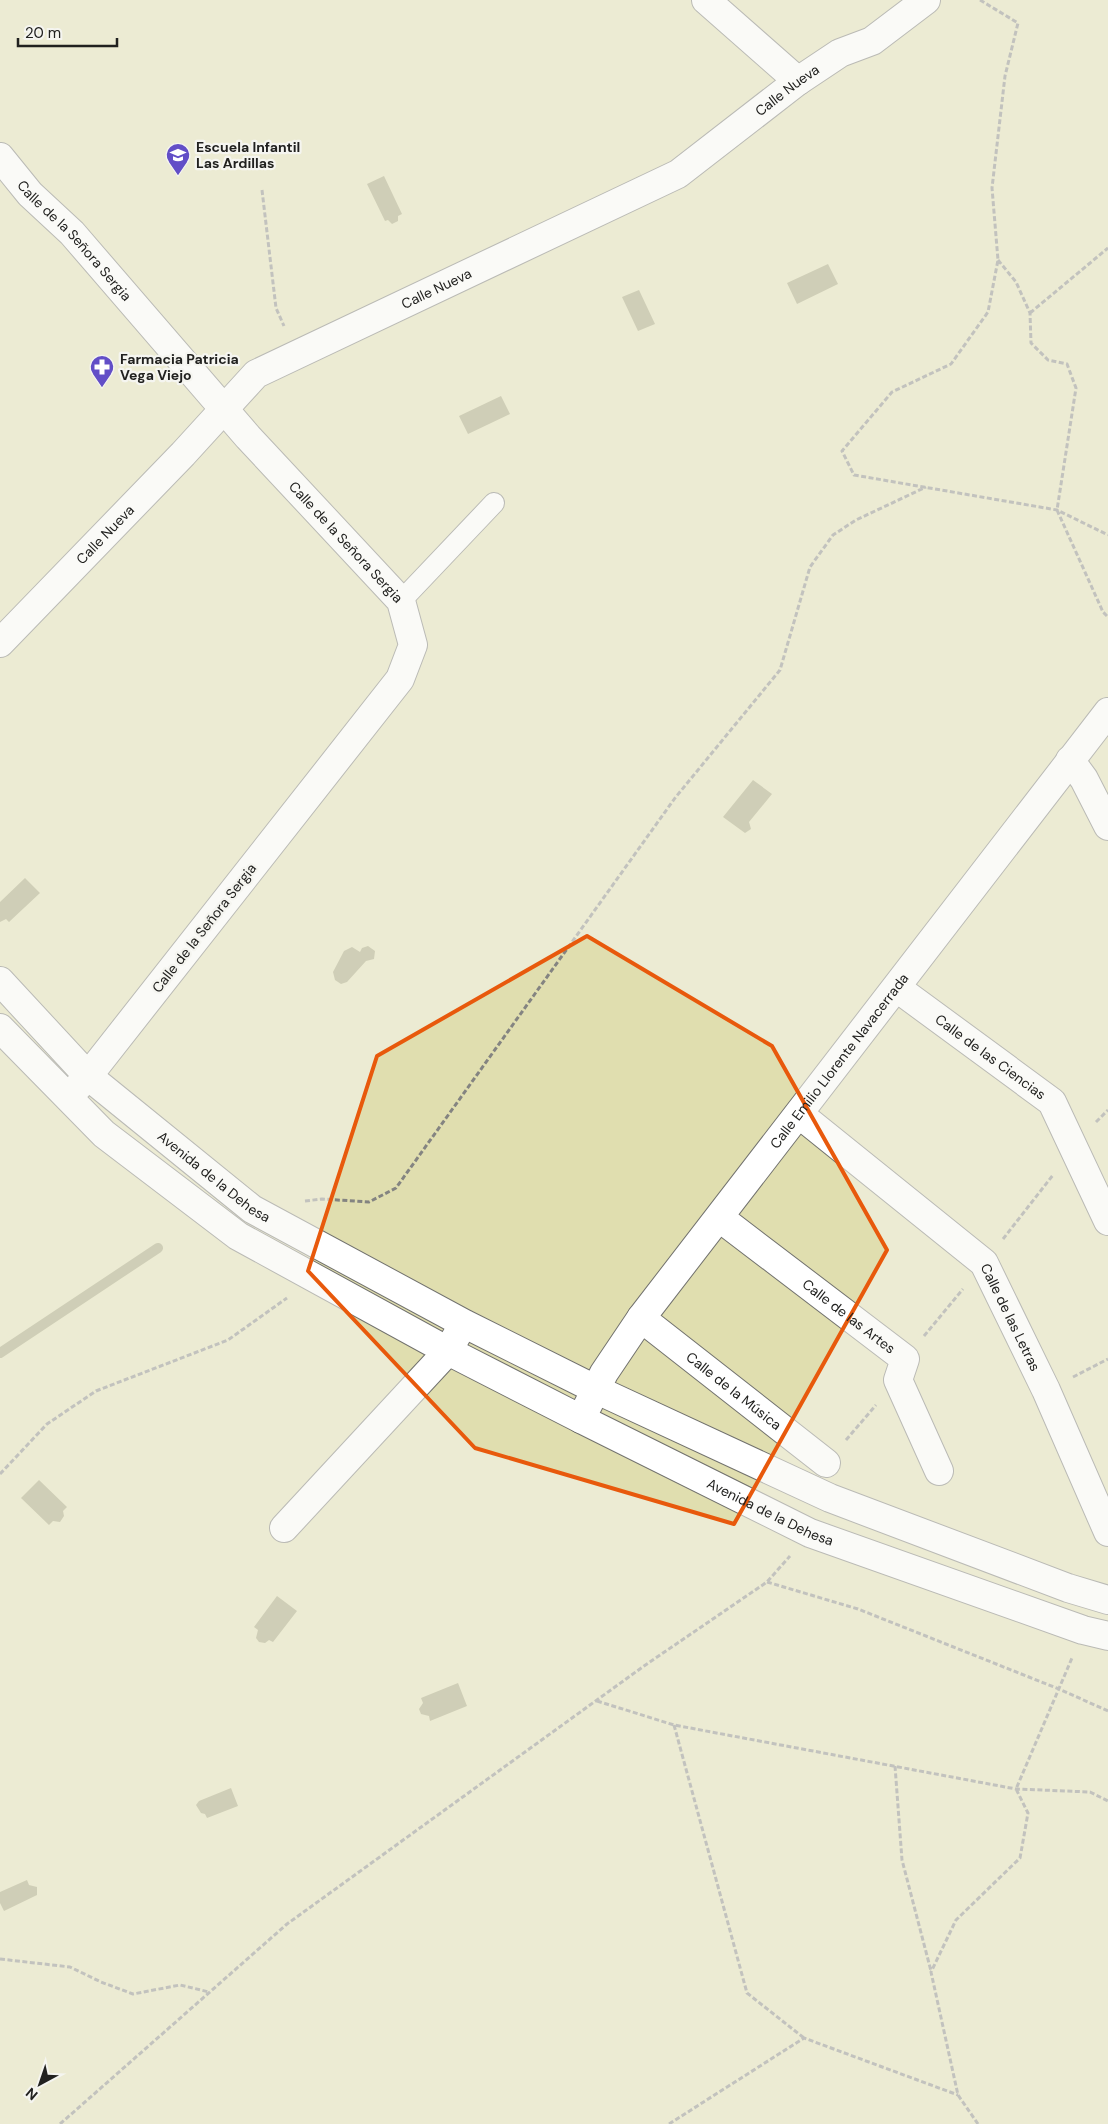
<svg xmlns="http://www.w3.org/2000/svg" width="1108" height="2124" viewBox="0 0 1108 2124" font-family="'DM Sans',sans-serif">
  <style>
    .green { fill: #e0deaf }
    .water { fill: #a09e71 }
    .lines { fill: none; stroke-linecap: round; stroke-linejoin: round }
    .stream { stroke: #a09e71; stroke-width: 10 }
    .service-casing { stroke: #72726e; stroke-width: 22 }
    .minor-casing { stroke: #72726e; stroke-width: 30 }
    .tertiary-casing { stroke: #72726e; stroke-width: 30 }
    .path { stroke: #848481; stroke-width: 3; stroke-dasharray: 5 2.5; stroke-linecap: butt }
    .service { stroke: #fff; stroke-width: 20 }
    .minor { stroke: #fff; stroke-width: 28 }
    .tertiary { stroke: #fff; stroke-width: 28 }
    .marked { fill: none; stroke: #e8590c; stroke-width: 4; stroke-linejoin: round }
    .labels { text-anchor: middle; stroke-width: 4.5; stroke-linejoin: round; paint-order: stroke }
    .street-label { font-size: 14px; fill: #21211f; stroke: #f5f5f0 }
    .poi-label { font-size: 14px; font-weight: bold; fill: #21211f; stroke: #f5f5f0; text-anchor: start }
  </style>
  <rect width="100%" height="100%" fill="#f5f5f0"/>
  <path class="green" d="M 0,0 L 1108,0 L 1108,2124 L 0,2124 Z"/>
  <path class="water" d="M 384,176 L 402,214 L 398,216 L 398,221 L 392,224 L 388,220 L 385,221 L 367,184 Z
    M 828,264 L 838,284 L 797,304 L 787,283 Z
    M 639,290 L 655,324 L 638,331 L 622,297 Z
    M 501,396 L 510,414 L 468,434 L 459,416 Z
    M 753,780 L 772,794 L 749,822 L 751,829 L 745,833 L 723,817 Z
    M 25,878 L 40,893 L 9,922 L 6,919 L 0,922 L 0,902 Z
    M 368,946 L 375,951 L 374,959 L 366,961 L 347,982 L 341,984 L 335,980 L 333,972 L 344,951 L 352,947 L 360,952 L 362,948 Z
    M 39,1480 L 67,1507 L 63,1511 L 64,1516 L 60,1522 L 53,1521 L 49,1525 L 21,1498 Z
    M 277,1596 L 297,1611 L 273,1642 L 269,1640 L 265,1643 L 259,1642 L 256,1638 L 258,1630 L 254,1627 Z
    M 458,1683 L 467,1706 L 430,1721 L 429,1716 L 421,1714 L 419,1709 L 423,1703 L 421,1698 Z
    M 231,1788 L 238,1806 L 207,1818 L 205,1814 L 201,1813 L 196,1805 L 199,1801 Z
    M 27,1880 L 29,1885 L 37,1887 L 37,1895 L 4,1911 L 0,1903 L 0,1892 Z"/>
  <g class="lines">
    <path class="stream" d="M 0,1353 L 158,1248"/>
    <g class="service-casing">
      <path id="service" d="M 401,601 L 494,503"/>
    </g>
    <g class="minor-casing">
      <g id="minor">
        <path d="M 706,0 L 798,81"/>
        <path id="s1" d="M 0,157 L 30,194 L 72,233 L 248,437 L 401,601 L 413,645 L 400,679 L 88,1076 L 72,1093"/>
        <path id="s2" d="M 0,643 L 183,454 L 256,374 L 678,174 L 798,81 L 840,53 L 872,41 L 926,0"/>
        <path d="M 1070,760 L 1084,779 L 1108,826"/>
        <path id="s3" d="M 897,988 L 1052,1102 L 1108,1221"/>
        <path id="s4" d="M 0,1028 L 104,1134 L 238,1236 L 448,1351 L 581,1419 L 604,1373 L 641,1318 L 1108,712"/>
        <path id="s5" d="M 799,1114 L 984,1263 L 1046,1390 L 1108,1532"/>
        <path id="s6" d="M 720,1218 L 905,1359 L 898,1380 L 939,1471"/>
        <path id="s7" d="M 641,1318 L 826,1463"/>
        <path d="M 284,1528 L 448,1351 L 457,1335"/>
      </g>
    </g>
    <g class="tertiary-casing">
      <g id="tertiary">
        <path id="s8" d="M 0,981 L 88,1076 L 252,1209 L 465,1324 L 595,1389 L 830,1498 L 1068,1588 L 1108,1600"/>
        <path id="s9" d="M 581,1419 L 810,1533 L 1083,1630 L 1108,1636"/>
      </g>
    </g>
    <path class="path" d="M 980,0 L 1018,23 L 1005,76 L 992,188 L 998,260 L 988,312 L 951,364 L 892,392 L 842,451 L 854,475 L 1057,510 L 1108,535
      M 262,190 L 276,308 L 284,326
      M 998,260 L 1016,282 L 1030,313 L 1031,343 L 1048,360 L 1067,364 L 1076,388 L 1057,510 L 1103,612 L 1108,617
      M 1030,313 L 1108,248
      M 1096,1122 L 1108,1110
      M 305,1201 L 322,1199 L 369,1202 L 396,1188 L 675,798 L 780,670 L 810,567 L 833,535 L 856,520 L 926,487
      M 1003,1239 L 1053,1175
      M 924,1336 L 963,1289
      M 1073,1377 L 1108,1359
      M 846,1440 L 876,1405
      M 0,1474 L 47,1424 L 96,1391 L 228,1340 L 287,1298
      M 767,1582 L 858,1609 L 1059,1689 L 1108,1711
      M 597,1701 L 674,1725 L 1016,1789 L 1090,1792 L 1108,1801
      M 674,1725 L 747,1993 L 804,2038
      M 895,1766 L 902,1860 L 931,1971
      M 0,1959 L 70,1967 L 101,1982 L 133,1994 L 180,1985 L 209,1992
      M 60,2124 L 287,1924 L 644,1666 L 767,1582 L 790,1556
      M 669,2124 L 804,2038 L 958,2095
      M 978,2124 L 958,2095 L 931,1972 L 956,1920 L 1020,1858 L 1028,1813 L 1016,1789 L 1072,1658"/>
    <use href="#service" class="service"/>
    <use href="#minor" class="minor"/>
    <use href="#tertiary" class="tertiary"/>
  </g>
  <path d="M0 0H1108V2124H0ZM 587,936 L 772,1046 L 887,1250 L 734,1524 L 475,1448 L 308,1271 L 377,1056 Z" fill="#f5f5f0" fill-opacity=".55" fill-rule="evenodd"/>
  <path class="marked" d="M 587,936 L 772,1046 L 887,1250 L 734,1524 L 475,1448 L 308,1271 L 377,1056 Z"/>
  <defs>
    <g id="school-pin" transform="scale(1.25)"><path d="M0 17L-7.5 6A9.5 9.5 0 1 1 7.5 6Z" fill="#624ec7" stroke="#f5f5f0"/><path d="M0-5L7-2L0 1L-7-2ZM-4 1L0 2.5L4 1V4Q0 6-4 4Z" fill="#fff"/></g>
    <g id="pharmacy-pin" transform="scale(1.25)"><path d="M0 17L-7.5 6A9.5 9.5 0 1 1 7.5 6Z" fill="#624ec7" stroke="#f5f5f0"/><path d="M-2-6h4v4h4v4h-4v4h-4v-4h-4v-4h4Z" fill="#fff"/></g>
  </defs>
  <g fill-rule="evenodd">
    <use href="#school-pin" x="178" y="155"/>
    <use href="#pharmacy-pin" x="102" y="367"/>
  </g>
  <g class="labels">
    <g class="street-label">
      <text dy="5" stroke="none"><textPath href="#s2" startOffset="976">Calle Nueva</textPath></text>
      <text dy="5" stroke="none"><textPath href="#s1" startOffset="112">Calle de la Señora Sergia</textPath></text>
      <text dy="5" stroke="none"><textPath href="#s2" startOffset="571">Calle Nueva</textPath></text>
      <text dy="5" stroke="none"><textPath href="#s2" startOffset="151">Calle Nueva</textPath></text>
      <text dy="5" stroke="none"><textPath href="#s1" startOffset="518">Calle de la Señora Sergia</textPath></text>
      <text transform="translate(204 928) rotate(-52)" y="5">Calle de la Señora Sergia</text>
      <text dy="5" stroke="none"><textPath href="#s3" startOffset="116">Calle de las Ciencias</textPath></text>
      <text dy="5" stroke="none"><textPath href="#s4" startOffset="1148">Calle Emilio Llorente Navacerrada</textPath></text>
      <text dy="5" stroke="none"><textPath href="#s8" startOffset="291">Avenida de la Dehesa</textPath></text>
      <text dy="5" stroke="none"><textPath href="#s6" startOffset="162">Calle de las Artes</textPath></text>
      <text dy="5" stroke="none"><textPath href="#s5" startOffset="298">Calle de las Letras</textPath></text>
      <text dy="5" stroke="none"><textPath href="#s7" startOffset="118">Calle de la Música</textPath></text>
      <text dy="5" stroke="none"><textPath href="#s9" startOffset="211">Avenida de la Dehesa</textPath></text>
    </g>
    <g class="poi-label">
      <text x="196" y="152">Escuela Infantil<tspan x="196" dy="16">Las Ardillas</tspan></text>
      <text x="120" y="364">Farmacia Patricia<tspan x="120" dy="16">Vega Viejo</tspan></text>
    </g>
  </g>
  <g transform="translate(40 2084) rotate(220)" stroke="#f5f5f0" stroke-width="4" paint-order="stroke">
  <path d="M0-4L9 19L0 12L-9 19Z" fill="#21211f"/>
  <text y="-8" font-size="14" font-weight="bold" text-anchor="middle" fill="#21211f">N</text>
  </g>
  <path d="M18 38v8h99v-8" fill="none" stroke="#21211f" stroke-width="2.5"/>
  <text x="25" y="38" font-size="15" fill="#21211f" stroke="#f5f5f0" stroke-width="4" paint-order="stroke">20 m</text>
</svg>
